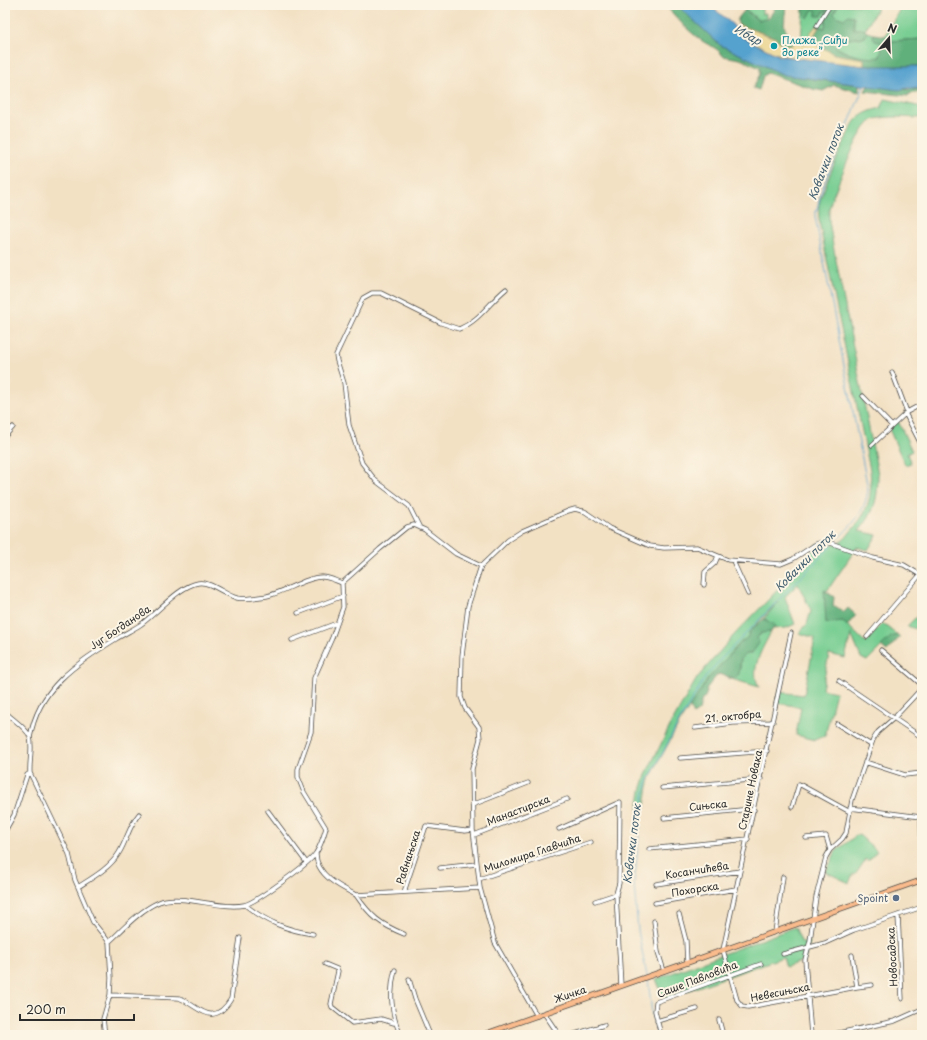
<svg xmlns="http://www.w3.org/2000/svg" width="927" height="1040" viewBox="0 0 927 1040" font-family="'Playpen Sans',sans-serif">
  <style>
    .green { fill: #76cd92; stroke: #507c5e }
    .forest { fill: #60b07c; stroke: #466e54 }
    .sand { fill: #eeda9e; stroke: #8c8264 }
    .water { fill: #57a2cf; stroke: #41667d }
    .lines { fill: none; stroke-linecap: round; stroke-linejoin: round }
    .stream { stroke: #57a2cf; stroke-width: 1 }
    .minor-casing { stroke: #494642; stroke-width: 5 }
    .major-casing { stroke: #494642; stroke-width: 6 }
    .minor { stroke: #fff; stroke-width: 3.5 }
    .major { stroke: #fabb8c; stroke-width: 4.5 }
    .culture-dot { fill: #0f9aa8; stroke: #fcf5e5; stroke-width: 1.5 }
    .service-dot { fill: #5c6f8a; stroke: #fcf5e5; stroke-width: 1.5 }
    .labels { text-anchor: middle; stroke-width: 4; stroke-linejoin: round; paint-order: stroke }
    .culture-label { font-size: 10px; fill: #0d838f; stroke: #fcf5e5; text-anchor: start }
    .street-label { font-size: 10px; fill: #2b2b2b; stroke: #fcf5e5 }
    .service-label { font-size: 10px; fill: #4e5e75; stroke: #fcf5e5; text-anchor: end }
    .water-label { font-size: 11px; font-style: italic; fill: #3d5b6d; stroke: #fcf5e5 }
  </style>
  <rect width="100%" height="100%" fill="#fcf5e5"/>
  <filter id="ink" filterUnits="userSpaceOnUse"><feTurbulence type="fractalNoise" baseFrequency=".025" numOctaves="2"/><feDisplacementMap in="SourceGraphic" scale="8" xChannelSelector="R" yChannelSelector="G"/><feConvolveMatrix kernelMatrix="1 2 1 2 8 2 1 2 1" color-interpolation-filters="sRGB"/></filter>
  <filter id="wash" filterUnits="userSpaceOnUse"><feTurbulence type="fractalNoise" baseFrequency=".012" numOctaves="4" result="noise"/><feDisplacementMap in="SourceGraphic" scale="16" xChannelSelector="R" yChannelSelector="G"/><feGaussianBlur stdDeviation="0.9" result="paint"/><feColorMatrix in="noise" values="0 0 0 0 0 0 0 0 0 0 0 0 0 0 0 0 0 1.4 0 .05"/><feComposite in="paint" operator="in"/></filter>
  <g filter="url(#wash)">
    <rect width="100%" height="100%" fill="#f3e1c4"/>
    <path class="green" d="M 737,5 L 762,5 L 762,14 L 766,13 L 766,20 L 758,20 L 749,12 Z
      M 803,5 L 808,17 L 813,9 L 817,10 L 816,15 L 827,10 L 825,28 L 817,26 L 808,38 L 807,43 L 801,44 Z
      M 838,5 L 879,5 L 865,30 L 854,29 L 853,24 L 838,17 L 834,13 Z
      M 902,5 L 922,5 L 922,39 L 890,41 L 885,36 Z
      M 867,32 L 874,34 L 873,37 L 883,43 L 880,57 C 865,61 843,53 832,44 L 831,41 L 865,37 Z
      M 885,99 L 922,107 L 922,118 C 910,118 884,115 873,120 C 858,128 840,181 832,198 L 829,209 L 829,220 L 833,245 L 878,474 C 878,497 875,513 859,531 L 877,535 L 868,550 L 857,547 L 827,591 L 825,590 L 826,623 L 843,621 L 866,643 L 882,623 L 897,635 L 891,637 L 867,661 L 861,658 L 851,634 L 845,658 L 829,654 L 822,689 L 836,692 L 825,736 L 815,740 L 796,735 L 801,707 L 777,703 L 779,692 L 804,695 L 815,638 L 799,633 L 807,624 L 811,611 L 798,584 L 785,597 L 795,624 L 786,628 L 772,629 L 766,619 L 764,619 L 778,602 L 750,631 L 747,639 L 741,642 L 708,679 L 680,722 L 651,776 L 648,787 L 644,811 L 638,809 L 641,790 L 647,772 L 671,724 L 697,678 L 734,635 L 798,569 L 813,550 L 816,544 C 823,541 830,546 837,543 C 844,541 847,536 851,531 C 868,513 873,495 870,470 L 820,226 C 819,219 818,212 819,205 C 821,193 849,128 856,120 C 863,113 872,110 881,108 Z
      M 898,421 L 912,451 L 907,454 L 911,463 L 905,465 L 889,429 Z
      M 922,611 L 918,620 L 922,622 L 921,631 L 907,626 Z
      M 763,632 L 771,632 C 763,648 749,669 759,687 L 728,678 L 735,678 L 740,669 L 741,658 L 744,655 L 752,653 L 757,638 Z
      M 858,834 L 877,851 L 868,861 L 866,859 L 855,875 L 853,874 L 849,883 L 826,872 L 836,851 Z
      M 795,927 L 802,943 L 810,941 L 805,960 L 786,967 L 783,957 L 664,999 L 656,979 Z"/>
    <path class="forest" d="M 665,5 L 677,5 L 720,45 L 784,75 L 859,85 L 859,92 L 834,85 L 823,91 L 813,89 L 767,73 L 763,76 L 759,90 L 753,88 L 760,74 L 760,68 L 740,59 L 723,56 C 718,47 706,45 698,38 C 686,29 676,17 665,5 Z
      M 774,5 L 786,5 L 784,26 L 793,42 L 791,46 L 782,45 L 776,38 L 739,25 L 737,21 L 739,17 L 745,10 L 758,20 L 768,19 L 774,10 Z
      M 803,5 L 838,5 L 834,13 L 838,17 L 844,19 L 848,15 L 854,16 L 854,29 L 863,29 L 867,32 L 865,37 L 831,41 C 836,53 868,60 880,57 L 883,43 L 875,41 L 873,37 L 874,34 L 885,36 L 890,41 L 922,39 L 922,66 C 903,66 884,67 866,66 C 857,66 817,48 815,42 C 812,36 816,32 819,27 L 825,28 L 827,10 L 824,11 L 822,16 L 816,16 L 816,10 L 813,9 L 808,18 L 805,16 Z
      M 868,86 C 886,87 904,91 922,89 L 922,92 L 909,94 L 908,96 L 865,91 Z
      M 824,590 L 834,597 L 833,607 L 835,606 L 844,612 L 848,608 L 856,615 L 847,626 L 843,621 L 826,623 Z
      M 764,619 L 775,625 L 771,632 L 761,633 L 757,638 L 759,643 L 752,653 L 744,655 L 741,658 L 739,674 L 735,678 L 718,674 L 706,689 L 707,692 L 705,697 L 702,699 L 699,711 L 693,715 L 690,707 L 708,679 L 741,642 L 747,638 L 750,631 Z
      M 897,635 L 900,637 L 887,651 L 881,646 L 891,637 Z"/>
    <path class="sand" d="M 739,25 L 776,38 L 782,45 L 791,46 L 793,42 L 791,38 L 801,44 L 807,43 L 811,32 L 816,26 L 819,27 L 814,35 L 817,45 L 834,54 L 864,59 L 864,66 C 825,62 761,61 735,29 Z"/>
    <path class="water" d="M 677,5 L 710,5 L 732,24 L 742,37 L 780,56 L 864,66 L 922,66 L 922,89 L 908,88 L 899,90 L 784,75 L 720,45 Z"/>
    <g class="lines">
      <path class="stream" d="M 834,542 C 851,526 865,514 868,489 L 815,216 L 822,189 L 864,86
        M 647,976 L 638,930 L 634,885 L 642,806 L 647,783 L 679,722 L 706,676 L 721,659 L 832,545
        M 648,979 L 652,1014 L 657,1035"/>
    </g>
  </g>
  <g filter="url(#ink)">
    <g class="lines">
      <g class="minor-casing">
        <path id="minor" d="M 817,26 L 830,5
          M 892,372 L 907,412
          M 863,396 L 892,426
          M 905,413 L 922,446
          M 5,436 L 13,427
          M 872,445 L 907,412 L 922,404
          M 584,511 L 609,528 L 650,546 L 664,548 L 697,547 L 728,560 L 781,564 L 793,559 L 816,544 L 825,541 L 873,558 L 904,565 L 922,576
          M 419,526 L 409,506 L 376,481 L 362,463 L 349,425 L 344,383 L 337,361 L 336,355 L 363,298 L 372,293 L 381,293 L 441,323 L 459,329 C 479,321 489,303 506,289
          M 733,561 L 748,594
          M 342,583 L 380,549 L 407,527 L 414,525 L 425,530 L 456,554 L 481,566
          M 704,585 L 705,572 L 715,563 L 718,556
          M 298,613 L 343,596
          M 791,633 L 723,950 L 737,1000 L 742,1006 L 748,1007 L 857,987 L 852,955
          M 867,637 L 920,575
          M 292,640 L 337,623
          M 881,650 L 922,685
          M 839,681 L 920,736
          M 5,712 C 12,719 27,728 30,737 C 33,748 29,762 30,773 L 69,854 L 75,880 L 93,922 L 109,942 L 111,978 L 110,995 L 103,1019 L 105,1035
          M 837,724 L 871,745
          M 695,728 L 733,723 L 773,722
          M 30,738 C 38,688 76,664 116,639 C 124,634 132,630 140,625 C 156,614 179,586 198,583 C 211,581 225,595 237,598 C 247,600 258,597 267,596 C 285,592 306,577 322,577 C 329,577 336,581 342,583
          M 680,758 L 767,751
          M 865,762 L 905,775 L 922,773
          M 662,788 L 761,779
          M 472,805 L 528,783
          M 792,807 L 799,784 L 850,812
          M 850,808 L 921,817 L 922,869
          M 268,811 L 306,862
          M 664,818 L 741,810 L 754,810
          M 559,829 L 620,802 L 619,883 L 616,894 L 621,986
          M 5,831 L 14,815 L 27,775 L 30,773
          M 474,835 L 567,799
          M 806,838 L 826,836 L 830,850
          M 649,849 L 748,839
          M 316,854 C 316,875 340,887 356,895 L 480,888
          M 440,868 L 477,864
          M 479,879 L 591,842
          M 656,884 L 740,871
          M 78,887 C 92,878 110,868 119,853 C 127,840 129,826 139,814
          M 404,892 L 426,826 L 465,831 L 473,830
          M 356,895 C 371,917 380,924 404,934
          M 595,901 L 616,894
          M 655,903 L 736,889
          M 245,905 C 267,922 286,930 313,934
          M 679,914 L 686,941 L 687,963
          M 898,915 L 902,999
          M 654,921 L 658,952 L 664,971
          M 775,932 L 783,877
          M 109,942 C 124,928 140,910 159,902 C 181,893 220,910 244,905 C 255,903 310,863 316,853 C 320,847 324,835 326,828 L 304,792 L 298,777 L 298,769 L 311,732 L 314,678 L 332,638 L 343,607 L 342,583
          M 783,954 L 825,943 L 854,930 L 922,907
          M 325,964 L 337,969 L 338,971 L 331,1004 L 332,1007 L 352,1023 L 381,1019 L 394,1023
          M 395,970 C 389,991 391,1016 401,1035
          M 409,979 L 415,999 L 430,1035
          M 857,987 L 872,985
          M 110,995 L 179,998 C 198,1005 212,1030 231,999 L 240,938
          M 544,1013 L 559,1035
          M 537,1016 L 495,943 L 480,888 L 473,830 L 472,769 L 480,739 L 479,727 L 465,708 L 461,697 L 462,656 L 468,606 L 481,566 L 508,540 L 522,531 L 568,511 L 575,509 L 586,512
          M 719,1020 L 723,1035
          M 657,1021 L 697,1009
          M 572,1035 L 604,1025
          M 661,1035 L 655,1011 L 656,1002 L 761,964
          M 811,1035 L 805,960 L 810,941 L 816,897 L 826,857 L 830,850 L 842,839 L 846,833 L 852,800 L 873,740 L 878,732 L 894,718 L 922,688
          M 829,1035 L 895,1021 L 922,1009"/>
      </g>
      <g class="major-casing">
        <path id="major" d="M 482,1035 L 922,880"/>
      </g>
      <use href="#minor" class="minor"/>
      <use href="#major" class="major"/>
    </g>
  </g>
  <circle class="culture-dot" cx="774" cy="46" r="4"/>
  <circle class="service-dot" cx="896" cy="898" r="4"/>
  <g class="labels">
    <g class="culture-label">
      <text x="782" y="44">Плажа „Сиђи<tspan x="782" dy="12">до реке”</tspan></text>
    </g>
    <g class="street-label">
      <text transform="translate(120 627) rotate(-34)" y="4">Југ Богданова</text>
      <text transform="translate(733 716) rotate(-5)" y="4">21. октобра</text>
      <text transform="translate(750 790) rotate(-78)" y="4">Старине Новака</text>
      <text transform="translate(708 805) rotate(-6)" y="4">Сињска</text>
      <text transform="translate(518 810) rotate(-21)" y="4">Манастирска</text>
      <text transform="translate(532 853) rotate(-18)" y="4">Миломира Главчића</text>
      <text transform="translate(408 857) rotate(-72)" y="4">Равнањска</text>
      <text transform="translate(697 870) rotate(-9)" y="4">Косанчићева</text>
      <text transform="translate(695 889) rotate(-9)" y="4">Похорска</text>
      <text transform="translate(892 957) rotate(-93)" y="4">Новосадска</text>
      <text transform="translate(697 979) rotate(-21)" y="4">Саше Павловића</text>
      <text transform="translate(780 992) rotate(-11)" y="4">Невесињска</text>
      <text transform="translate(570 994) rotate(-19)" y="4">Жичка</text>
    </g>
    <g class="service-label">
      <text x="888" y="902">Spoint</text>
    </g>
    <g class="water-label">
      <text transform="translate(748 35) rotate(30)" y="4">Ибар</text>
      <text transform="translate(826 162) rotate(-69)" y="4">Ковачки поток</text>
      <text transform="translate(805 561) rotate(-45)" y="4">Ковачки поток</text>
      <text transform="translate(632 844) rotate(-83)" y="4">Ковачки поток</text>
    </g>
  </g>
  <rect width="927" height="1040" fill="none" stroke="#fcf5e5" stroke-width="20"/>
  <g transform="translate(889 38) rotate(19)" stroke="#fcf5e5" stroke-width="3" paint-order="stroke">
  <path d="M0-3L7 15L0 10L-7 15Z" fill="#2b2b2b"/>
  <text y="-6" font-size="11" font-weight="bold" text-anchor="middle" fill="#2b2b2b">N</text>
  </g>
  <path d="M20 1014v6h114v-6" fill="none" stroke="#2b2b2b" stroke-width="2"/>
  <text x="26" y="1014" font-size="12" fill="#2b2b2b" stroke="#fcf5e5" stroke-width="3" paint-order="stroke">200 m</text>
</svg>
